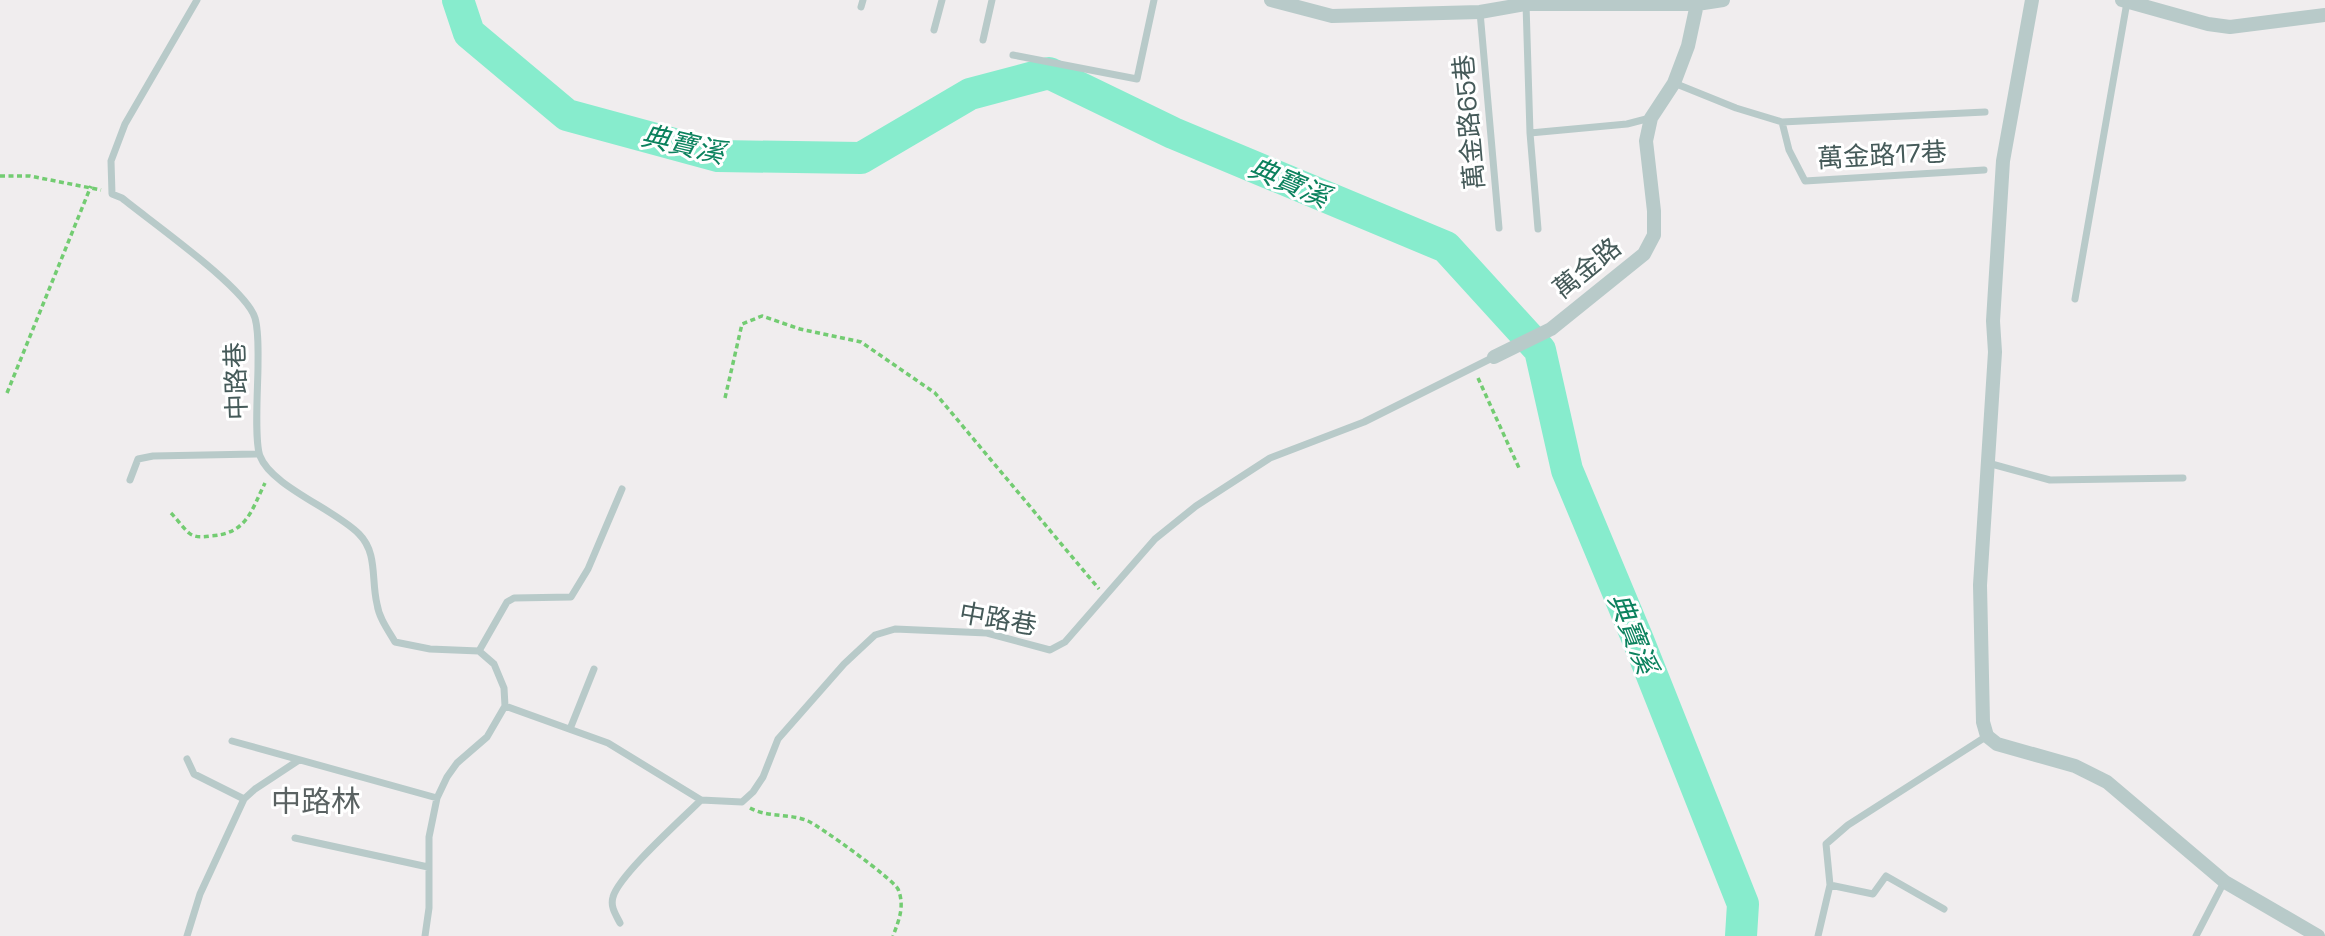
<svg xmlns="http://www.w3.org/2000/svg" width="2325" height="936" viewBox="0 0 2325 936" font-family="'Space Grotesk','Noto Sans TC',sans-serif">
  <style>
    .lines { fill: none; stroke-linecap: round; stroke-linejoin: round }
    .river { stroke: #87eccd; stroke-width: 32 }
    .path { stroke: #73cc72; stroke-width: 3.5; stroke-dasharray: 5 3.5; stroke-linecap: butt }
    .lane { stroke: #b8cac9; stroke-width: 7 }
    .street { stroke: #b8cac9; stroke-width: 14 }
    .labels { text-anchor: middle; stroke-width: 6; stroke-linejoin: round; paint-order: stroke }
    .street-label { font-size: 26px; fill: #455a59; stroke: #fff }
    .water-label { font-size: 28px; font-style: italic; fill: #0c825e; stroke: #fff }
    .quarter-label { font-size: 30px; fill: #5a6262; stroke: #fff }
  </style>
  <rect width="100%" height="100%" fill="#f0edee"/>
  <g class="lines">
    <path class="river" d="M 458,0 L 469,33 L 567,115 L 718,156 L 861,158 L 970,94 L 1049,73 L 1173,133 L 1446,247 L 1540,350 L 1567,470 L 1638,640 L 1743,904 L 1741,936"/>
    <path class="path" d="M 0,176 L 30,176 L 101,190
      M 1478,378 L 1519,468
      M 7,393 L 91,186
      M 725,398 L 742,324 L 762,316 L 800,329 L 861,342 L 935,393 L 1099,589
      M 171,513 C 177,519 183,528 189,533 C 195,538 203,537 210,536 C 247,534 251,511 265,483
      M 750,808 C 768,818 790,813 808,821 C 821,827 893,879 898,889 C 905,906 899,920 893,936"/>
    <path class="lane" d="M 197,0 L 125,124 L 111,161 L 112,194 L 122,198 C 150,221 246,288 255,318 C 259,332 258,351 258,366 C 258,385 254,441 260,456 C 271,486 336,510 359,534 C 378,553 371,580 377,604 C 379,618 388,630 395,642 L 430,649 L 479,651 L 494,664 L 504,688 L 505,706 L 487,737 L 457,763 L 447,777 L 437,798 L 429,837 L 429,908 L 425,936
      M 1526,4 L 1530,133 L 1538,229
      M 861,7 L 863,0
      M 1480,12 L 1499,228
      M 934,30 L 942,0
      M 983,40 L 992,0
      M 1013,55 L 1137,79 L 1154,0
      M 1674,83 L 1736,108 L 1782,122 L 1789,150 L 1805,181 L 1984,170
      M 1782,122 L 1985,112
      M 1530,133 L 1627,124 L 1650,118
      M 2075,299 L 2127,2
      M 1988,463 L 2050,480 L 2183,478
      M 130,480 L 138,459 L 153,456 L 259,454
      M 479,651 L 507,602 L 514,598 L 571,597 L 588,569 L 622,489
      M 505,706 L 608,743 L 701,800 L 742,802 L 753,792 L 763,777 L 778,739 L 844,664 L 875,635 L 895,629 L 987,633 L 1050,650 L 1065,642 L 1155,539 L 1196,506 L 1270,458 L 1364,422 L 1494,357
      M 570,729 L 594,669
      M 232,741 L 437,798
      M 187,759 L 194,774 L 244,799
      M 295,838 L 428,867
      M 1830,885 L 1873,894 L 1886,876 L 1944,909
      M 620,923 C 616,915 610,907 613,897 C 619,875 682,819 701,800
      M 187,936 L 200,894 L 244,799 L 255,789 L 299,760
      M 1818,936 L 1830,885 L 1826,844 L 1848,825 L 1987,736
      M 2196,936 L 2224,882"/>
    <path class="street" d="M 1271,0 L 1332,16 L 1480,12 L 1526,4 L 1697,4 L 1723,0
      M 2032,0 L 2003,161 L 1993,321 L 1995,352 L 1980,585 L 1983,722 L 1987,736 L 1997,744 L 2075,766 L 2107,782 L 2225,882 L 2318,936
      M 2122,0 L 2208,24 L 2230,27 L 2325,15
      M 1494,357 L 1551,329 L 1644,254 L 1654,235 L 1654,211 L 1646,141 L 1651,118 L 1674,83 L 1688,46 L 1697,4"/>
  </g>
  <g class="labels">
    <g class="street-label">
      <text transform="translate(1469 122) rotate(-95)" y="9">萬金路65巷</text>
      <text transform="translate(1882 155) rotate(-3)" y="9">萬金路17巷</text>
      <text transform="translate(1587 268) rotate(-39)" y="9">萬金路</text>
      <text transform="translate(236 381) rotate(-92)" y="9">中路巷</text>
      <text transform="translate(998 619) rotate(10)" y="9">中路巷</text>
    </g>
    <g class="water-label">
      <text transform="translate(683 144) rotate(13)" y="10">典寶溪</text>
      <text transform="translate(1289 182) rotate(23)" y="10">典寶溪</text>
      <text transform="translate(1633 633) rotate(68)" y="10">典寶溪</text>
    </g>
    <g class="quarter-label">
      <text x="316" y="812">中路林</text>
    </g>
  </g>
</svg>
